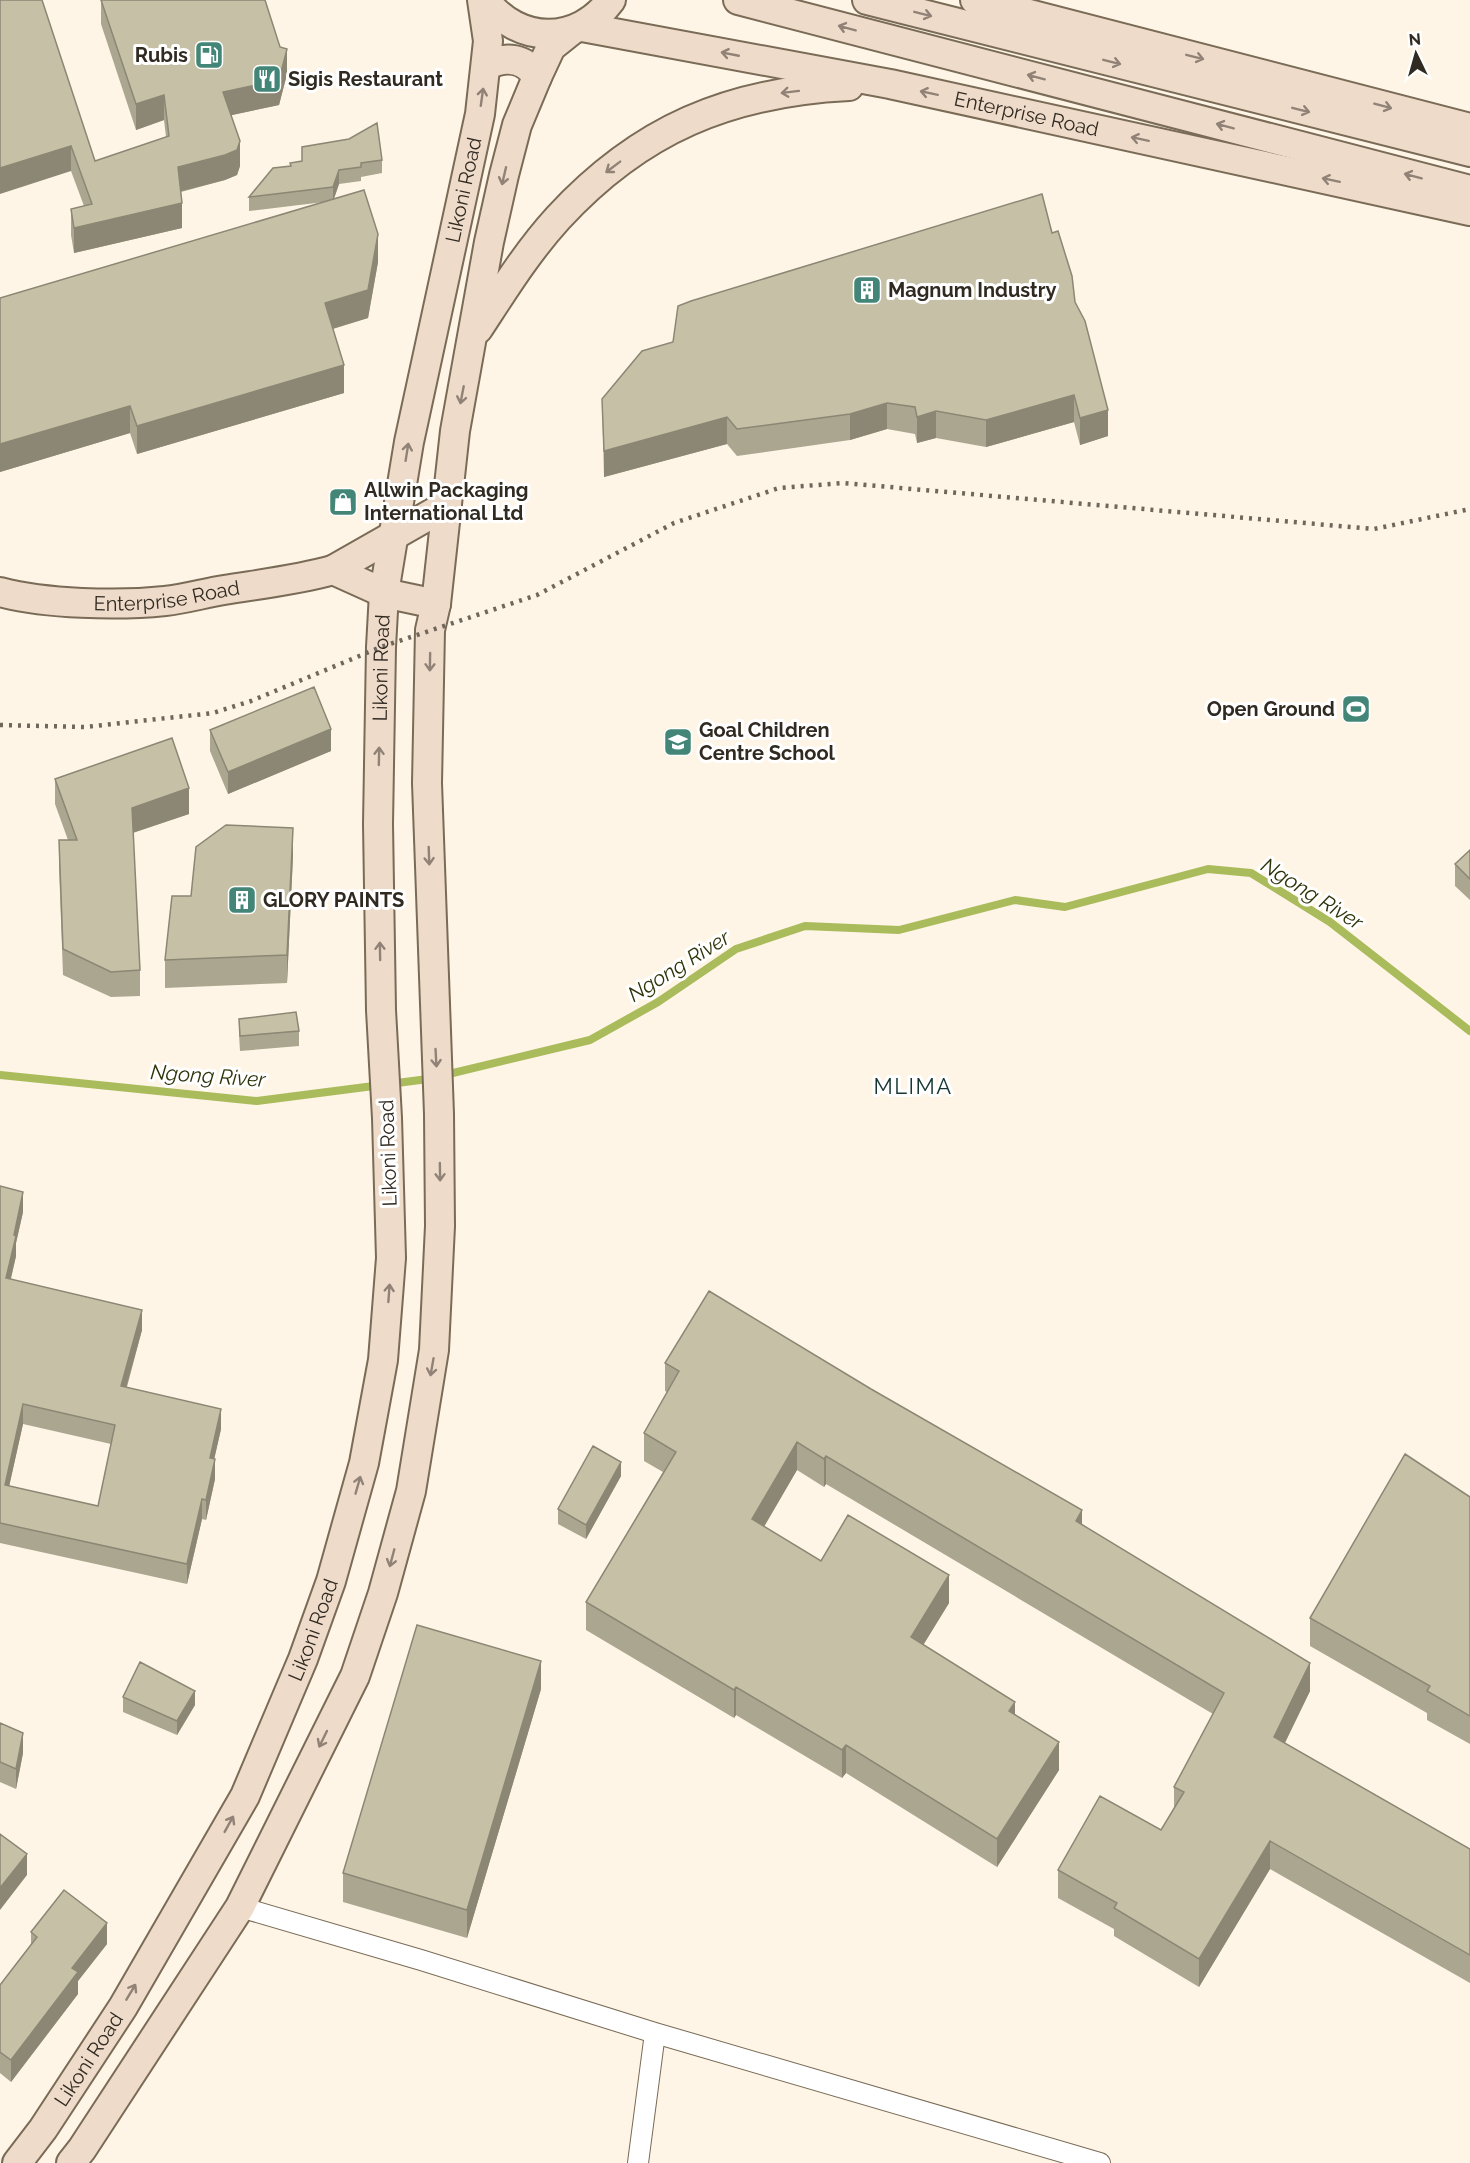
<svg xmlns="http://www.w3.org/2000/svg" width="1470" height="2163" viewBox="0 0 1470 2163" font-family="Raleway,sans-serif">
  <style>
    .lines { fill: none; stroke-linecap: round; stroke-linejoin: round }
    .stream { stroke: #a9bb5a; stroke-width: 8 }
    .minor-casing { stroke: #796b56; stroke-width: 22 }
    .secondary-casing { stroke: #796b56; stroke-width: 32 }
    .minor { stroke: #fff; stroke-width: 20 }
    .secondary { stroke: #efdbca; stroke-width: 28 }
    .rail { stroke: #6e675c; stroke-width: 4.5; stroke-dasharray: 3 6; stroke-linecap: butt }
    .wall { fill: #aaa68f; fill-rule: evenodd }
    .shaded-wall { fill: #8b8774 }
    .building { fill: #c6c1a6; stroke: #8b8774; stroke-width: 1.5; fill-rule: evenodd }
    .oneway { stroke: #908276 }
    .labels { text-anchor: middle; stroke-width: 6; stroke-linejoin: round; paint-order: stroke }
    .poi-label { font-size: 20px; font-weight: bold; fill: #302a21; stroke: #fff; text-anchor: start }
    .street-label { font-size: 20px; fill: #302a21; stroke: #fff }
    .water-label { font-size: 21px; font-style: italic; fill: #2e350b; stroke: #fff }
    .quarter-label { font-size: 22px; letter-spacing: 1.5px; fill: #183731; stroke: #fff }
  </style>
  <rect width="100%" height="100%" fill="#fef5e6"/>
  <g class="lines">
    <path class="stream" d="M 0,1075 L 257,1101 L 428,1079 L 590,1040 L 658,1002 L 736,949 L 805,926 L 899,930 L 1015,900 L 1065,907 L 1208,869 L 1251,873 L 1330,922 L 1470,1031"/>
    <g class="minor-casing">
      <path id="minor" d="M 240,1907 L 421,1960 L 655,2033 L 1100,2163
        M 638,2163 L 655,2033"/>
    </g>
    <g class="secondary-casing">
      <g id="secondary">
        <path d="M 485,0 C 519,45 578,45 611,0"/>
        <path d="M 738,0 L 1470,190"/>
        <path d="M 867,0 L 1470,152"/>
        <path d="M 975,0 L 1470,128"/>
        <path id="s1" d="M 582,27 L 890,84 L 1470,211"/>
        <path d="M 487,65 C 506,56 525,57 537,77"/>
        <path d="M 478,329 C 503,291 527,252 558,218 C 640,129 729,92 849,86"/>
        <path id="s2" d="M 0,592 C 45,604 118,606 165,601 C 185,599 205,593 224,590 C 261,584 297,580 333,570"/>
        <path d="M 436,604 L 384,593 L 333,570 L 447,505"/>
        <path id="s3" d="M 17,2163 L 43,2129 L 123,2007 L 245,1796 L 303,1659 L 331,1581 L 364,1463 L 383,1360 L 391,1258 L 387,1118 L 381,1010 L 378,824 L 381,647 L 384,593 L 409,442 L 480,114 L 488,41 L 482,0"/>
        <path d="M 71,2163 L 82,2149 L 240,1907 L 355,1676 L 383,1593 L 411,1491 L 434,1350 L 440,1226 L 439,1114 L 427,783 L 430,630 L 436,604 L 455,431 L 489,242 L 504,175 L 517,125 L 537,77 L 551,47 L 571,31"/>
      </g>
    </g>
    <use href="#minor" class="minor"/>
    <use href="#secondary" class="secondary"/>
    <path class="rail" d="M 0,725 L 85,727 L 213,713 L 251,701 L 381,647 L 537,595 L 674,523 L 779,488 L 843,483 L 1374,529 L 1470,509"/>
  </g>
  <path class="wall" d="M 0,0 L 95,161 L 166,137 L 164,120 L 136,130 L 101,24 L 101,0 L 287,74 L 279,105 L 231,115 L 240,166 L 237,175 L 225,180 L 181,192 L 182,228 L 74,253 L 71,235 L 71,209 L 84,206 L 71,171 Z
    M 382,160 L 382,173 L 361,177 L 361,181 L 339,184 L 334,199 L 378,262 L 368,318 L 333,329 L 344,393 L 137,454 L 130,433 L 0,472 L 0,298 L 324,202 L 249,211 L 249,197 L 273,168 Z
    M 1052,233 L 1075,302 L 1108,436 L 1080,445 L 1074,422 L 986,447 L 936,438 L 917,443 L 915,434 L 887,429 L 850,440 L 737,456 L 727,444 L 604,477 L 602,399 L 673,342 Z
    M 210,730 L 331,751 L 228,794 L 210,751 Z
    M 55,779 L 189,814 L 133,833 L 140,970 L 140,996 L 111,997 L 63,975 L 59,866 L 59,840 L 68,840 L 55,804 Z
    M 1470,850 L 1470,900 L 1455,886 L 1455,864 Z
    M 293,856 L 287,983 L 165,988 L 165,960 Z
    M 239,1019 L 299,1031 L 299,1046 L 240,1051 L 239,1034 Z
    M 0,1186 L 23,1212 L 16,1243 L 16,1256 L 11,1279 L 142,1330 L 127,1387 L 221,1429 L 214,1459 L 215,1479 L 206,1520 L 202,1519 L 187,1584 L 0,1543 ZM 23,1424 L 111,1444 L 98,1506 L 9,1486 Z
    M 665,1363 L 1082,1524 L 1310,1691 L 1285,1743 L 1470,1849 L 1470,1983 L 1270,1869 L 1199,1987 L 1114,1936 L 1114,1929 L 1058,1898 L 1058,1870 L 1161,1830 L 1174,1808 L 1174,1787 L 1213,1714 L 826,1484 L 824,1487 L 797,1470 L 764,1527 L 821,1561 L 949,1603 L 923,1645 L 1015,1715 L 1059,1770 L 997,1867 L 846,1773 L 842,1778 L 736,1715 L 734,1718 L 586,1630 L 586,1602 L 663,1472 L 644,1461 L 644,1433 L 667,1392 L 665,1391 Z
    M 621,1476 L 586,1539 L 558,1524 L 558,1509 Z
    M 1470,1497 L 1470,1744 L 1427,1720 L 1427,1713 L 1310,1646 L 1310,1618 Z
    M 541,1689 L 467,1938 L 343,1902 L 343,1873 Z
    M 123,1697 L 195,1705 L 177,1735 L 123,1712 Z
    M 0,1723 L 23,1753 L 16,1789 L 0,1782 Z
    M 31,1932 L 107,1944 L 78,1981 L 78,1994 L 11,2082 L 0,2073 L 0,1985 L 31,1945 Z"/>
  <path class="shaded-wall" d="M 287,49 L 287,74 L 279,105 L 223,117 L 223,92 Z
    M 164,95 L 164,120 L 136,130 L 136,104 Z
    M 240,141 L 240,166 L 237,175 L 225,180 L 178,192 L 178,167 Z
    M 71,146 L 71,171 L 0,194 L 0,168 Z
    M 339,170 L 339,184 L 333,201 L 333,187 Z
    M 182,203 L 182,228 L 74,253 L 74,228 Z
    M 378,234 L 378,262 L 368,318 L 325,331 L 325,303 Z
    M 344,365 L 344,393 L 137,454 L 137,426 Z
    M 1074,395 L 1074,422 L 986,447 L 986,420 Z
    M 887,403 L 887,429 L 850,440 L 850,414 Z
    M 130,406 L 130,433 L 0,472 L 0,444 Z
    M 1108,410 L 1108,436 L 1080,445 L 1080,418 Z
    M 936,411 L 936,438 L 917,443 L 917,417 Z
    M 727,417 L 727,444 L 604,477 L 604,451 Z
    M 331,729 L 331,751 L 228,794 L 228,772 Z
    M 189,788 L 189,814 L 132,833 L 132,808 Z
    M 293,828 L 293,856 L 287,983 L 287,955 Z
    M 23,1192 L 23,1212 L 16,1243 L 16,1256 L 6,1298 L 6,1278 L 14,1235 Z
    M 142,1310 L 142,1330 L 121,1406 L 121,1386 Z
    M 23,1404 L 23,1424 L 5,1505 L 5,1485 Z
    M 221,1409 L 221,1429 L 210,1478 L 210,1458 Z
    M 797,1442 L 797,1470 L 752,1547 L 752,1519 Z
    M 826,1456 L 826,1484 L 824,1487 L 824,1459 Z
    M 215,1459 L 215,1479 L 206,1520 L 206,1500 Z
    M 621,1462 L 621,1476 L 586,1539 L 586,1525 Z
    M 202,1499 L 202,1519 L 187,1584 L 187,1564 Z
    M 1082,1510 L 1082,1538 L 1076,1521 Z
    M 949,1575 L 949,1603 L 911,1665 L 911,1637 Z
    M 541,1661 L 541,1689 L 467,1938 L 467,1910 Z
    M 1310,1663 L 1310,1691 L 1274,1765 L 1274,1737 Z
    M 736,1687 L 736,1715 L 734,1718 L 734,1690 Z
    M 195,1691 L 195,1705 L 177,1735 L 177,1721 Z
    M 1015,1702 L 1015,1729 L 1009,1711 Z
    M 23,1733 L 23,1753 L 16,1789 L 16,1769 Z
    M 1059,1742 L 1059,1770 L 997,1867 L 997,1839 Z
    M 846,1745 L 846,1773 L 842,1778 L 842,1750 Z
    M 1270,1841 L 1270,1869 L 1199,1987 L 1199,1959 Z
    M 27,1854 L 27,1875 L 0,1910 L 0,1888 Z
    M 107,1923 L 107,1944 L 78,1981 L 78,1994 L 11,2082 L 11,2060 L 72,1968 Z"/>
  <path class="building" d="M 0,0 L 42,0 L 95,161 L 169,136 L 164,95 L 136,104 L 101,0 L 265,0 L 280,47 L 287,49 L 279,80 L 223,92 L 240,141 L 237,150 L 225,155 L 178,167 L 182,203 L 74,228 L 71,209 L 92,204 L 71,146 L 0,168 Z
    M 377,123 L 382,160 L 361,163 L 361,167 L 339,170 L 333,187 L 249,197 L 273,168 L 291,166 L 290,163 L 302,161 L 302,147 L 349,139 Z
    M 364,190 L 378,234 L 368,290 L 325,303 L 344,365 L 137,426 L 130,406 L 0,444 L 0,298 Z
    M 1042,194 L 1052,233 L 1058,231 L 1072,276 L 1075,302 L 1085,321 L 1108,410 L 1080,418 L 1074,395 L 986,420 L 936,411 L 917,417 L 915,407 L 887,403 L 850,414 L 737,429 L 727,417 L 604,451 L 602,399 L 642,351 L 673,342 L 678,306 L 691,301 Z
    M 314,687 L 331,729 L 228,772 L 210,730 Z
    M 172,738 L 189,788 L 132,808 L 140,970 L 111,972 L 63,949 L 59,840 L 77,840 L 55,779 Z
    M 226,825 L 293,828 L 287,955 L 165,960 L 172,896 L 191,896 L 196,847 Z
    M 1470,850 L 1470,879 L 1455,864 Z
    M 296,1012 L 299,1031 L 240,1036 L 239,1019 Z
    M 0,1186 L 23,1192 L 14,1235 L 16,1236 L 6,1278 L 142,1310 L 121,1386 L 221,1409 L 210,1458 L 215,1459 L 206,1500 L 202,1499 L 187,1564 L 0,1523 ZM 23,1404 L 115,1425 L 98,1506 L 5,1485 Z
    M 709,1291 L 871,1389 L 1082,1510 L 1076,1521 L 1310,1663 L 1274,1737 L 1470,1849 L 1470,1955 L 1270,1841 L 1199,1959 L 1114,1908 L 1117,1903 L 1058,1870 L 1100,1796 L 1161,1830 L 1184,1792 L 1174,1787 L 1224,1693 L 826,1456 L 824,1459 L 797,1442 L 752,1519 L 821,1561 L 848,1515 L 949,1575 L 911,1637 L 1015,1702 L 1009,1711 L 1059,1742 L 997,1839 L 846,1745 L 842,1750 L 736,1687 L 734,1690 L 586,1602 L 676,1452 L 644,1433 L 679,1371 L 665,1363 Z
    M 593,1446 L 621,1462 L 586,1525 L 558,1509 Z
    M 1405,1454 L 1470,1497 L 1470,1716 L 1427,1691 L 1430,1686 L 1310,1618 Z
    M 417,1625 L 541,1661 L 467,1910 L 343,1873 Z
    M 140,1662 L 195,1691 L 177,1721 L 123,1697 Z
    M 0,1723 L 23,1733 L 16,1769 L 0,1762 Z
    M 0,1834 L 27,1854 L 0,1888 Z
    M 64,1890 L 107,1923 L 72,1968 L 78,1972 L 11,2060 L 0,2052 L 0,1985 L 37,1937 L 31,1932 Z"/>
  <defs><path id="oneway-shaft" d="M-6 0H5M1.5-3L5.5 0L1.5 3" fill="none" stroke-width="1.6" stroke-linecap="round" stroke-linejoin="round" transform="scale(1.5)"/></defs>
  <g class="oneway">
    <use href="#oneway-shaft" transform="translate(923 14) rotate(14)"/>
    <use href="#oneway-shaft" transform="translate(847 28) rotate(-165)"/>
    <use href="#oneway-shaft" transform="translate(730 54) rotate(-169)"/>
    <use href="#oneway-shaft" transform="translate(1195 57) rotate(14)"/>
    <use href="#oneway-shaft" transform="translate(1112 62) rotate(14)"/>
    <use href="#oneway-shaft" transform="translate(1036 77) rotate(-165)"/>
    <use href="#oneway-shaft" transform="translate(790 92) rotate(173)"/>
    <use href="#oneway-shaft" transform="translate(929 93) rotate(-168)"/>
    <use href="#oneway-shaft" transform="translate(482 97) rotate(-82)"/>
    <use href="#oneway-shaft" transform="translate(1383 106) rotate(15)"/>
    <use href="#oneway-shaft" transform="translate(1301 110) rotate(14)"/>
    <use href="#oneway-shaft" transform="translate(1225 126) rotate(-165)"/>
    <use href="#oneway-shaft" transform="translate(1140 139) rotate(-168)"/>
    <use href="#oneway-shaft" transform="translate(613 167) rotate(143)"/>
    <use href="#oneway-shaft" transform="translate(504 176) rotate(103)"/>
    <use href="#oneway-shaft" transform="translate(1413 176) rotate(-165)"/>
    <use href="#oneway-shaft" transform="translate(1331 180) rotate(-168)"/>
    <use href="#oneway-shaft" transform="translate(462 395) rotate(101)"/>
    <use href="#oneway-shaft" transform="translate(407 452) rotate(-81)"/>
    <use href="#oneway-shaft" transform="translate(430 662) rotate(91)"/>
    <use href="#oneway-shaft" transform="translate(379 756) rotate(-89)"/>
    <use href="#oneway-shaft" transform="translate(429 856) rotate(88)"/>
    <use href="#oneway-shaft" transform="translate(380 951) rotate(-91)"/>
    <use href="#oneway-shaft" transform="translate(436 1058) rotate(87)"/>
    <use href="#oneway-shaft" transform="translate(440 1172) rotate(89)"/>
    <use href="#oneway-shaft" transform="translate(389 1293) rotate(-86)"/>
    <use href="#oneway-shaft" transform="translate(432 1367) rotate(100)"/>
    <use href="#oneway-shaft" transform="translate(358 1485) rotate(-74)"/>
    <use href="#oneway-shaft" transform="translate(392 1558) rotate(105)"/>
    <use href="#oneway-shaft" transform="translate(323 1739) rotate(116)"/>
    <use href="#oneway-shaft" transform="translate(229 1824) rotate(-61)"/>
    <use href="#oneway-shaft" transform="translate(131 1992) rotate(-59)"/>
  </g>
  <defs>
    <g id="fuel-square" transform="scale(1.5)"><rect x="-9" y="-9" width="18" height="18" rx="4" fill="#438677" stroke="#fff"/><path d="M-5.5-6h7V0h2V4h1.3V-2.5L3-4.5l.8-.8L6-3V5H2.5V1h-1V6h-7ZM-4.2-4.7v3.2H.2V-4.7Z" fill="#fff"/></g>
    <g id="restaurant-square" transform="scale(1.5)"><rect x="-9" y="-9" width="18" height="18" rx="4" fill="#438677" stroke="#fff"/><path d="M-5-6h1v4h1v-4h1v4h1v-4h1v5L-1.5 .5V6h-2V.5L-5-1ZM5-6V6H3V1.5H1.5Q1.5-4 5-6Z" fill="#fff"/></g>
    <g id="building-square" transform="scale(1.5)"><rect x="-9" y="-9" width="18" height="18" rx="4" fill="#438677" stroke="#fff"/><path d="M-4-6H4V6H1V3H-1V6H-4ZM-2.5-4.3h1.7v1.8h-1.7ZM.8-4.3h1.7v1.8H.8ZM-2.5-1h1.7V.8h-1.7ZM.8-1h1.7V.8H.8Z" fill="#fff"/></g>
    <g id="shop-square" transform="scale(1.5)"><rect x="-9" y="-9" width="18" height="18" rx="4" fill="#438677" stroke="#fff"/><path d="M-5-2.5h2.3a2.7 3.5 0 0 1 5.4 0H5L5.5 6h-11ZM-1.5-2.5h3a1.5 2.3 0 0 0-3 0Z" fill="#fff"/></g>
    <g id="stadium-square" transform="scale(1.5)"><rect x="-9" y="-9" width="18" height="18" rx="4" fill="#438677" stroke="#fff"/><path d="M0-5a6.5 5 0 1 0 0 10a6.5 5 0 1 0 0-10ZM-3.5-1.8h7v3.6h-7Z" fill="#fff"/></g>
    <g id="school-square" transform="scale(1.5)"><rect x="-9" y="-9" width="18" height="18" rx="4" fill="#438677" stroke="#fff"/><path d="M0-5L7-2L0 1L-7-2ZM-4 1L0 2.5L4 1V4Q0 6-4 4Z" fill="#fff"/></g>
  </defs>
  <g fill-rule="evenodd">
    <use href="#fuel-square" x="209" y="55"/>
    <use href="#restaurant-square" x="267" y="79"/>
    <use href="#building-square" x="867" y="290"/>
    <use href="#shop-square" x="343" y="502"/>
    <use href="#stadium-square" x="1356" y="709"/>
    <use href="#school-square" x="678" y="742"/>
    <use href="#building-square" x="242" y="900"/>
  </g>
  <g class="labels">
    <g class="poi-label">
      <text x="188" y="62" text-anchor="end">Rubis</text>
      <text x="288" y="86">Sigis Restaurant</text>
      <text x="888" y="297">Magnum Industry</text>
      <text x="364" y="497">Allwin Packaging<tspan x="364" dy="23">International Ltd</tspan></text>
      <text x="1335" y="716" text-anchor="end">Open Ground</text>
      <text x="699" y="737">Goal Children<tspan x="699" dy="23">Centre School</tspan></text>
      <text x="263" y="907">GLORY PAINTS</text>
    </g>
    <g class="street-label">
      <text dy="7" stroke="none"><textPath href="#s1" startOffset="453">Enterprise Road</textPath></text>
      <text dy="7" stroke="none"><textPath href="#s3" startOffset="2070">Likoni Road</textPath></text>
      <text dy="7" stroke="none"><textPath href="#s2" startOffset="168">Enterprise Road</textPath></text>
      <text dy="7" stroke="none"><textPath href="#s3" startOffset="1584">Likoni Road</textPath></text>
      <text transform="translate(388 1153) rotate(-92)" y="7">Likoni Road</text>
      <text dy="7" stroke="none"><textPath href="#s3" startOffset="612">Likoni Road</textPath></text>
      <text dy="7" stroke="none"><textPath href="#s3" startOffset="126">Likoni Road</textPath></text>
    </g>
    <g class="water-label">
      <text transform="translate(1312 894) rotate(32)" y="7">Ngong River</text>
      <text transform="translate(679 966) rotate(-32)" y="7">Ngong River</text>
      <text transform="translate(208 1076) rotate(4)" y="7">Ngong River</text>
    </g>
    <g class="quarter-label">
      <text x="913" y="1094">MLIMA</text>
    </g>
  </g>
  <g transform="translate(1416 54) rotate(355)" stroke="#ffffff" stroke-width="4.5" paint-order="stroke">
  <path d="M0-4.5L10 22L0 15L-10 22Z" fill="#302a21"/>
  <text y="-9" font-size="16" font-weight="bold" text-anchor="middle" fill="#302a21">N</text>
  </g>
</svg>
